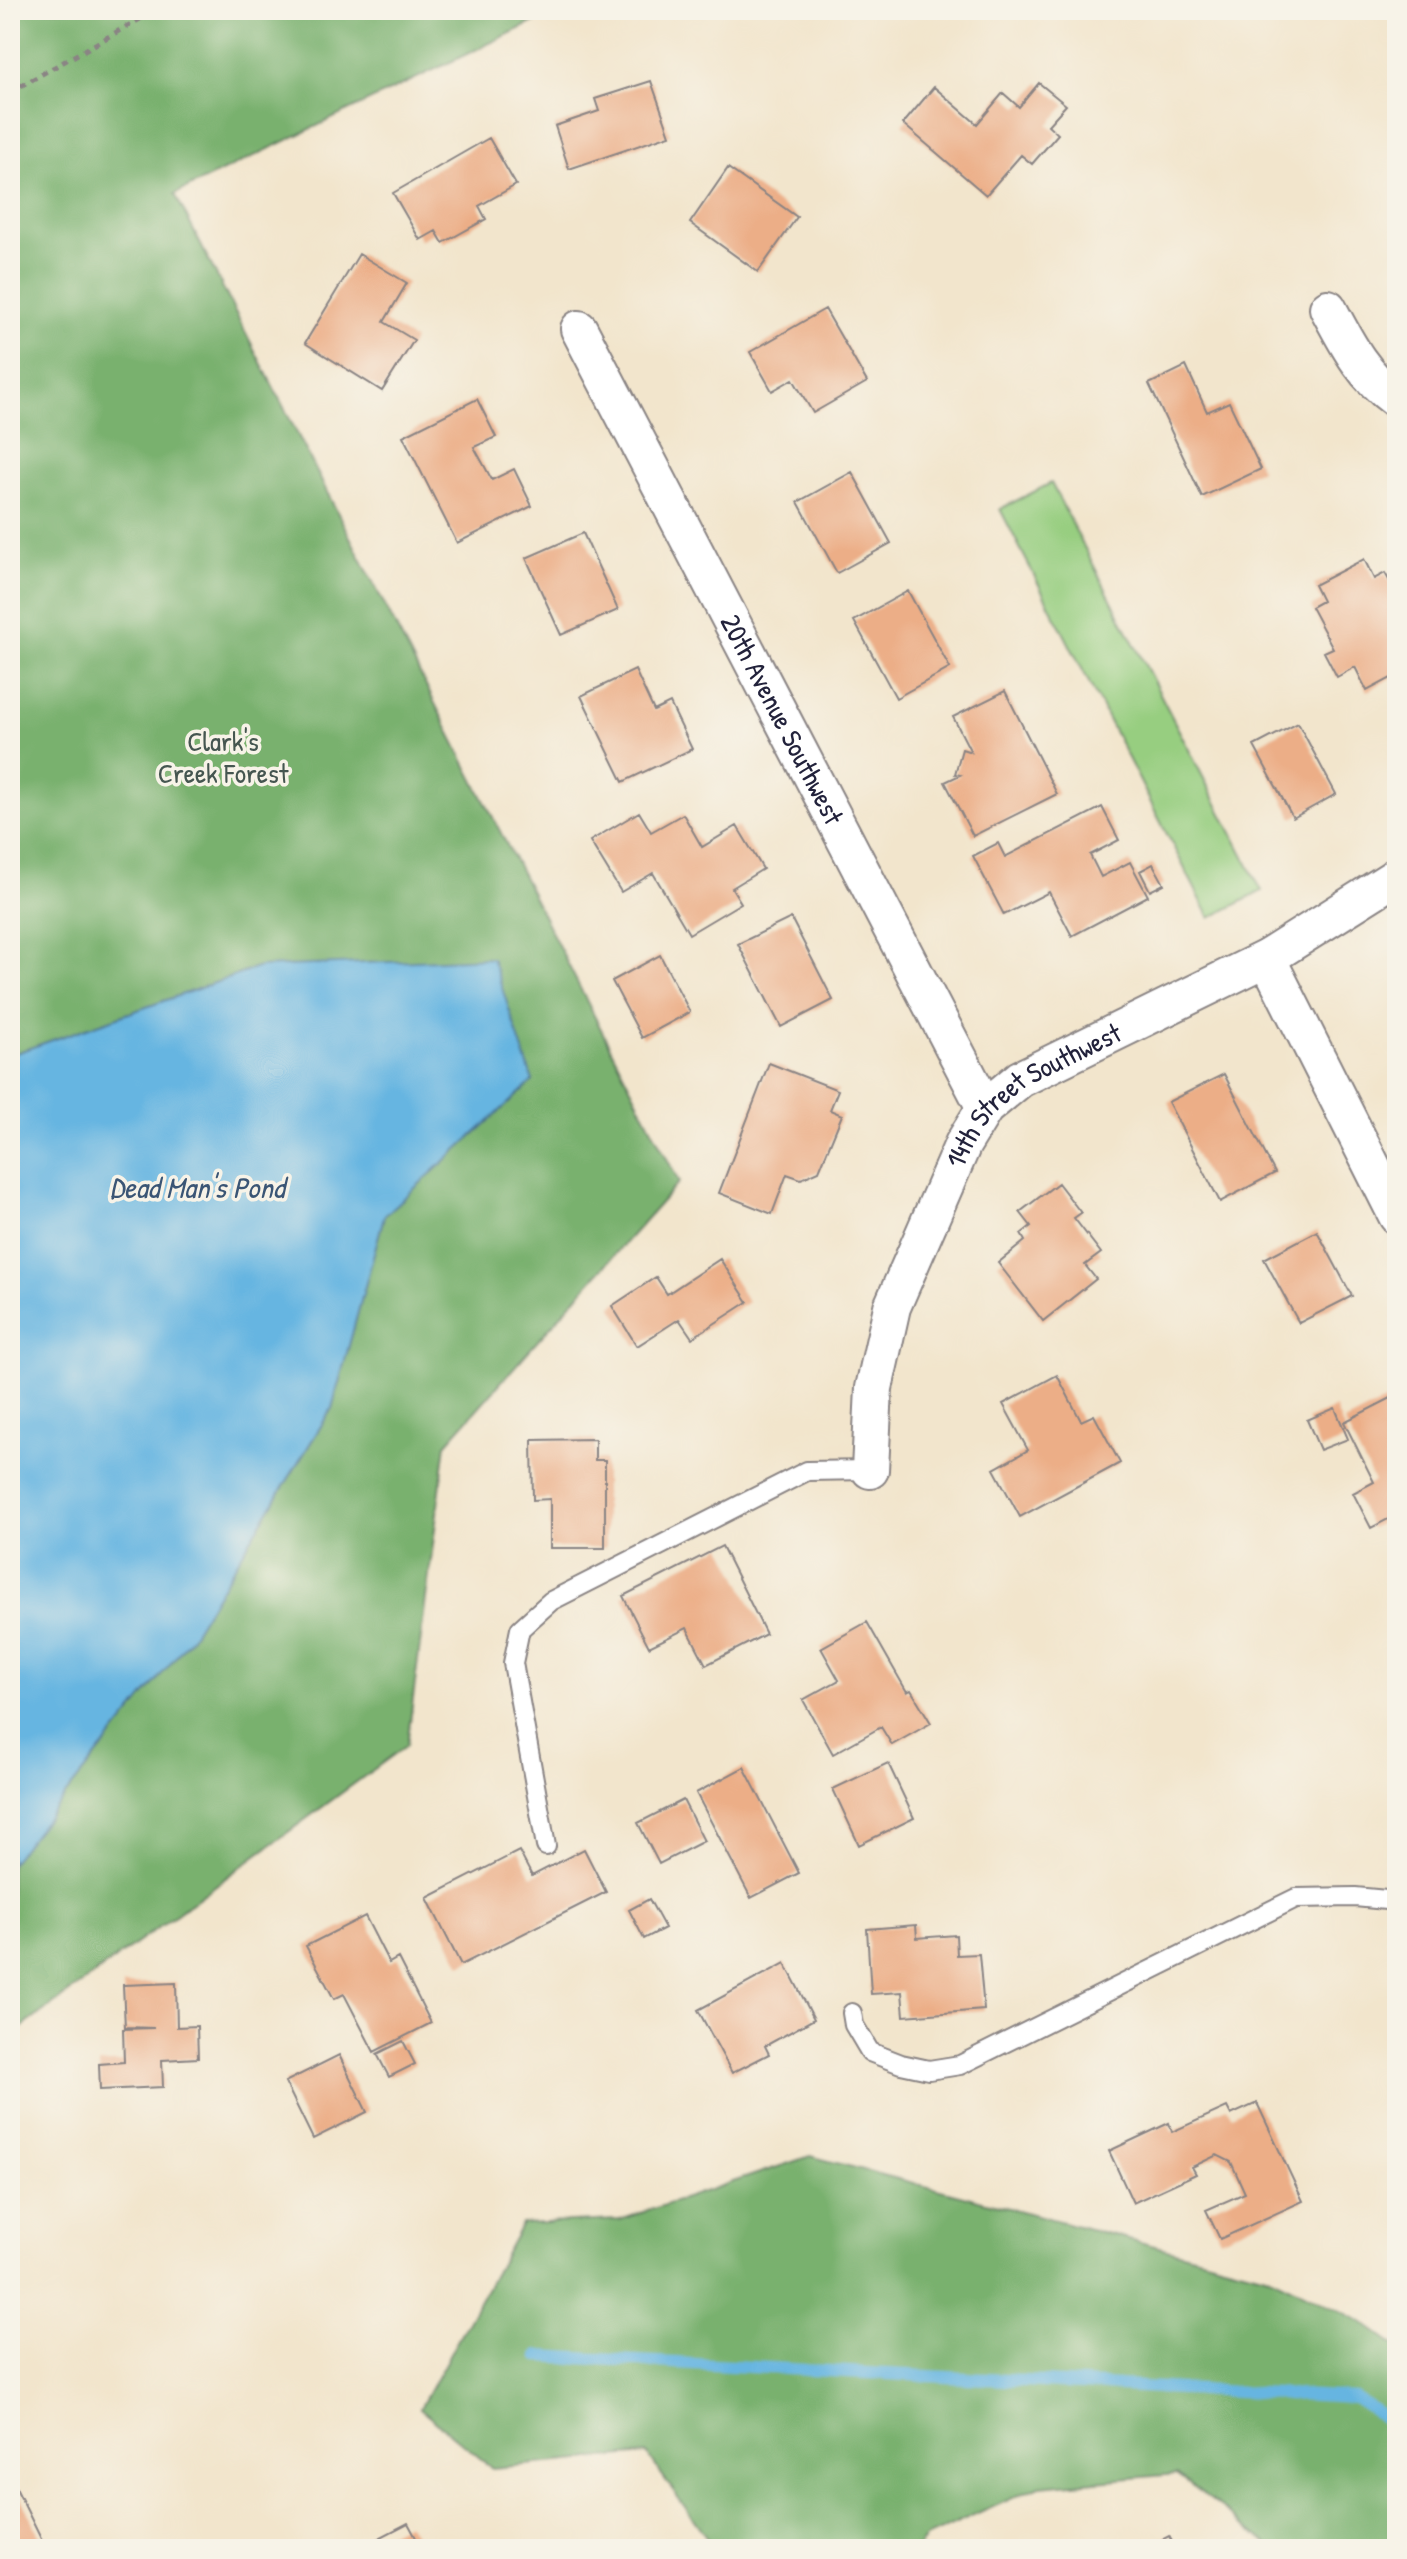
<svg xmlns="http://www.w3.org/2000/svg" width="1407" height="2559" viewBox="0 0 1407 2559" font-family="'Patrick Hand',sans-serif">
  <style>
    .green { fill: #97ce80; stroke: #5c785e; stroke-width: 2 }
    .forest { fill: #79b16e; stroke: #4e6a54; stroke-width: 2 }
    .water { fill: #66b5e1; stroke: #446c8e; stroke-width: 2 }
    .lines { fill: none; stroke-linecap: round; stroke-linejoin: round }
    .stream { stroke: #66b5e1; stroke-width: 12 }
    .building { fill: #ecae87 }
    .lane-casing { stroke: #8a8484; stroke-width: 22 }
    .street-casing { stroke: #8a8484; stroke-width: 40 }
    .path { stroke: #8a8484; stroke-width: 5; stroke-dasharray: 6 6; stroke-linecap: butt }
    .lane { stroke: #fff; stroke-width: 18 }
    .street { stroke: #fff; stroke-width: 36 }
    .labels { text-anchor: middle; stroke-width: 7; stroke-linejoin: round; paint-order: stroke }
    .street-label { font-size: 28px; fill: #22223b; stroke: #f7f3e8 }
    .park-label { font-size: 28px; fill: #455650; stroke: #f7f3e8 }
    .water-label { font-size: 30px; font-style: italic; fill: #3a5575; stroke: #f7f3e8 }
  </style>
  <rect width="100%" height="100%" fill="#f7f3e8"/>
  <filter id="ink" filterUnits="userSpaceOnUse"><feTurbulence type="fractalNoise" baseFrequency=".0125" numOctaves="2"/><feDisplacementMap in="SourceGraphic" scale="16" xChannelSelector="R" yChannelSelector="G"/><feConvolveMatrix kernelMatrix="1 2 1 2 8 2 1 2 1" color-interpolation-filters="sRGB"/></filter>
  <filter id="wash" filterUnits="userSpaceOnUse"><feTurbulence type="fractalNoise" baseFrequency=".006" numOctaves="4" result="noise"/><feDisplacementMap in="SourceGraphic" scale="32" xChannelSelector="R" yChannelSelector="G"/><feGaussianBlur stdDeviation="1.8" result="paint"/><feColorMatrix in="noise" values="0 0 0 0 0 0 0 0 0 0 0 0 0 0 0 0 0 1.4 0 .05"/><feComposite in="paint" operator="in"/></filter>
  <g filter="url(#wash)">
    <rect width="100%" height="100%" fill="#f2e5cc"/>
    <path class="green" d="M 1051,483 L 1262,891 L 1210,918 L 1000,509 Z"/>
    <path class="forest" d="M 10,10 L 559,10 L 175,194 L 679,1182 L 446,1444 L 407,1745 L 17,2031 L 10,2039 L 10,1864 L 189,1640 L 332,1408 L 384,1216 L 533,1081 L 260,967 L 10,1055 Z
      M 810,2156 L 1270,2276 L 1359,2320 L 1397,2347 L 1397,2549 L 1275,2549 L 1177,2474 L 1039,2486 L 925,2538 L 916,2549 L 715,2549 L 647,2454 L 492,2468 L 420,2408 L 522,2224 L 620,2220 Z"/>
    <path class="water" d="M 492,958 L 533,1081 L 384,1216 L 332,1408 L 189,1640 L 10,1864 L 10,1055 L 260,967 Z"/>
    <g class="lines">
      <path class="stream" d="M 538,2356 L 1355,2398 L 1397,2426"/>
    </g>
    <g id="blocks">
      <path class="building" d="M 651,81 L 670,135 L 569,169 L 555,126 L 599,111 L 595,99 Z
        M 1039,83 L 1066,105 L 1048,125 L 1058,134 L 1032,164 L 1021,155 L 986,195 L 903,124 L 934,87 L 977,124 L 1003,93 L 1019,107 Z
        M 489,138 L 516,185 L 479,206 L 486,219 L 443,243 L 436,231 L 420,240 L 393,193 Z
        M 728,168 L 797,217 L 758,272 L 690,223 Z
        M 359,254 L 407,283 L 384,322 L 414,340 L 382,391 L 305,343 Z
        M 825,309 L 867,382 L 813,413 L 793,379 L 772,391 L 750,352 Z
        M 1186,366 L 1207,412 L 1229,402 L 1261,469 L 1202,497 L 1149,384 Z
        M 477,399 L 496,437 L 474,447 L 492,480 L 514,469 L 532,506 L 457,543 L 403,436 Z
        M 852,472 L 891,543 L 837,573 L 798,502 Z
        M 583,533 L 618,610 L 561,635 L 526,558 Z
        M 1364,559 L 1374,579 L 1385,573 L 1397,594 L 1397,675 L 1367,691 L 1355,667 L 1337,677 L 1324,652 L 1333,648 L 1311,607 L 1322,601 L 1314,585 Z
        M 908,591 L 950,668 L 896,698 L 854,621 Z
        M 635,670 L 654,711 L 670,703 L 692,749 L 623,782 L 581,696 Z
        M 1005,691 L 1057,794 L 973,836 L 945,782 L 960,775 L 955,774 L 962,749 L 971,752 L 953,717 Z
        M 1298,723 L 1336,794 L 1293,818 L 1254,746 Z
        M 1102,807 L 1119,840 L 1090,855 L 1101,877 L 1130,862 L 1148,896 L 1072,936 L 1049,892 L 1004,915 L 973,856 L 998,843 L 1005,857 Z
        M 639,812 L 651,832 L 683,814 L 702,847 L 737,826 L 763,869 L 732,888 L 741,903 L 689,934 L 653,873 L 621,892 L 590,841 Z
        M 1153,864 L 1164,884 L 1150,891 L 1140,871 Z
        M 791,918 L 833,1000 L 781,1027 L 738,944 Z
        M 660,955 L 690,1012 L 642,1038 L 612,981 Z
        M 769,1063 L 838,1090 L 830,1110 L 842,1115 L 819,1171 L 801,1179 L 787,1174 L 772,1214 L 719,1193 Z
        M 1224,1074 L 1275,1173 L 1220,1202 L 1168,1102 Z
        M 1058,1183 L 1081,1213 L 1074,1218 L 1101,1253 L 1085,1265 L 1096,1279 L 1043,1321 L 998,1263 L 1025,1241 L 1021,1234 L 1031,1226 L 1020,1212 Z
        M 1317,1231 L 1352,1296 L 1299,1323 L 1264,1259 Z
        M 720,1259 L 748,1302 L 692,1338 L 679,1319 L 637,1346 L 612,1306 L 656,1277 L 667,1294 Z
        M 1057,1375 L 1081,1421 L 1094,1415 L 1120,1463 L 1020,1517 L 994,1469 L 1028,1450 L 1003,1404 Z
        M 1397,1395 L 1397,1526 L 1392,1517 L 1371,1528 L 1353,1493 L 1374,1482 L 1344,1422 Z
        M 1335,1408 L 1348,1439 L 1320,1450 L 1307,1420 Z
        M 595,1439 L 595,1460 L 605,1460 L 605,1548 L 550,1548 L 550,1499 L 533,1500 L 532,1440 Z
        M 722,1546 L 766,1634 L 706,1665 L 687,1628 L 649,1647 L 623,1596 Z
        M 867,1622 L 907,1692 L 911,1690 L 931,1723 L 892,1745 L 881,1727 L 833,1754 L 803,1700 L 839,1680 L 821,1648 Z
        M 888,1763 L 914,1818 L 859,1845 L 833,1789 Z
        M 744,1767 L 799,1873 L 751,1898 L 696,1793 Z
        M 683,1800 L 704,1841 L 659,1864 L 638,1823 Z
        M 584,1849 L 606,1892 L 461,1965 L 427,1898 L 519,1851 L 532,1876 Z
        M 649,1899 L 665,1928 L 644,1939 L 629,1910 Z
        M 365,1916 L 389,1963 L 398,1958 L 431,2023 L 374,2052 L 344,1994 L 334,1999 L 306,1946 Z
        M 916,1925 L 917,1938 L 956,1935 L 957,1955 L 979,1954 L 984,2010 L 904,2016 L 902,1992 L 871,1994 L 867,1929 Z
        M 785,1963 L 814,2019 L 765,2046 L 769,2054 L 732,2073 L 698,2010 Z
        M 176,1983 L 177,2027 L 197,2026 L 198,2058 L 162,2060 L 163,2087 L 100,2090 L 99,2064 L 124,2062 L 123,2029 L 154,2028 L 125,2027 L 123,1985 Z
        M 403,2041 L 415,2064 L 389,2077 L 377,2054 Z
        M 339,2055 L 367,2112 L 313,2139 L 285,2082 Z
        M 1257,2103 L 1303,2201 L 1220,2239 L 1206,2210 L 1245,2193 L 1231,2162 L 1217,2155 L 1192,2167 L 1196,2174 L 1133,2203 L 1109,2151 L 1169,2123 L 1172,2132 L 1227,2107 L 1231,2115 Z
        M 16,2488 L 46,2549 L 10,2549 L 10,2491 Z
        M 408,2523 L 422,2549 L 358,2549 Z
        M 1169,2536 L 1176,2549 L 1144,2549 Z"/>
    </g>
  </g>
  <g filter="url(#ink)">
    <use href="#blocks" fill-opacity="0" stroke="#8a8484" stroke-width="2"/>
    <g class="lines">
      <g class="lane-casing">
        <path id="lane" d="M 546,1846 L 513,1663 L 520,1629 L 551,1601 L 807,1471 L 870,1470
          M 852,2013 L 854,2025 L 870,2052 L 901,2064 L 929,2070 L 960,2065 L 1296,1898 L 1355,1897 L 1397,1901"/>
      </g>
      <g class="street-casing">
        <g id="street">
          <path d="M 1328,308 C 1347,344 1363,376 1397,400"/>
          <path id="s1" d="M 579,329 L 985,1108"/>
          <path d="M 1267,958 L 1397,1216"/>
          <path id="s2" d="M 870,1470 L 874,1388 L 892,1307 L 963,1144 L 985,1108 L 1020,1079 L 1267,958 L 1397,876"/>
        </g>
      </g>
      <path class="path" d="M 10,92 L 156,10"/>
      <use href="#lane" class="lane"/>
      <use href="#street" class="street"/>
    </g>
  </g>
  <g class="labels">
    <g class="street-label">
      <text dy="10" stroke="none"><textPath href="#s1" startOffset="440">20th Avenue Southwest</textPath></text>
      <text dy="10" stroke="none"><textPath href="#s2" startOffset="430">14th Street Southwest</textPath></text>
    </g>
    <g class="park-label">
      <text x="223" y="751">Clark's<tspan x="223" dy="32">Creek Forest</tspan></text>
    </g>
    <g class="water-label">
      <text x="197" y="1198">Dead Man's Pond</text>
    </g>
  </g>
  <rect width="1407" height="2559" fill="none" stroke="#f7f3e8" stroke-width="40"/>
</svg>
